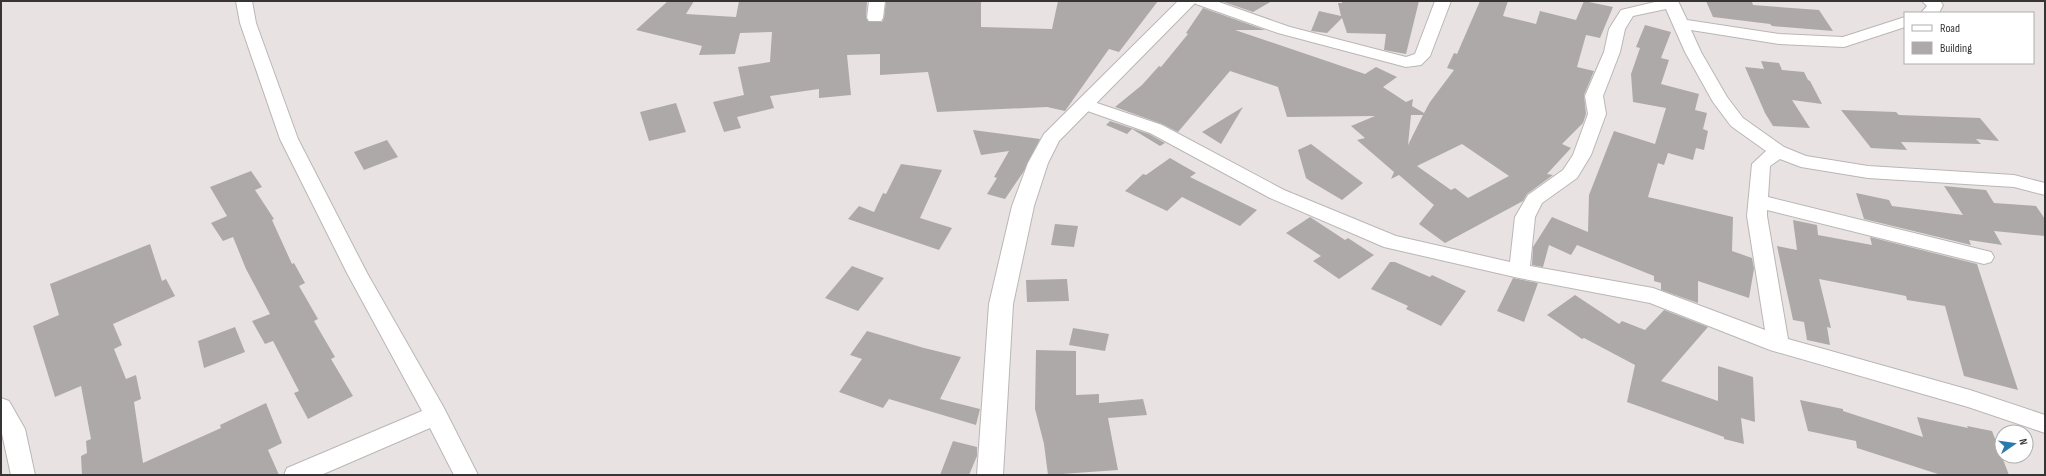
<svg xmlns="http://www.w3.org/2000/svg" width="2046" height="476" viewBox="0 0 2046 476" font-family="'Sofia Sans Condensed',sans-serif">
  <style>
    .building { fill: #aea9a9; fill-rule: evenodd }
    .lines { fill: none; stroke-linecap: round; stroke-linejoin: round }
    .minor-casing { stroke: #bbb6b6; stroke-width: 2 }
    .tertiary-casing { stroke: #bbb6b6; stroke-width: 2 }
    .minor { fill: #fff; fill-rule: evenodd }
    .tertiary { fill: #fff; fill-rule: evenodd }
  </style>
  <rect width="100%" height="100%" fill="#e8e3e2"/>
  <path class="building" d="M 668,1 L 694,1 L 686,14 L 736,17 L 739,1 L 867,1 L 866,18 L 869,22 L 882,22 L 884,18 L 886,1 L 981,1 L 981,27 L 1052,29 L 1058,1 L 1158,1 L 1119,52 L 1109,49 L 1065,111 L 1047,107 L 937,112 L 928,72 L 880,75 L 880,54 L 847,55 L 851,95 L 819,98 L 819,89 L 770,96 L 774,108 L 737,117 L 741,128 L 724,132 L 713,102 L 744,95 L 738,67 L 770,62 L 772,32 L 740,33 L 735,54 L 699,55 L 702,46 L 636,30 Z
    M 1221,1 L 1272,1 L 1253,12 Z
    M 1342,1 L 1419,1 L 1406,54 L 1384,50 L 1386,34 L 1347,33 L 1342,18 L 1327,33 L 1311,31 L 1319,11 L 1341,16 L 1338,3 L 1342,3 Z
    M 1480,1 L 1508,1 L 1503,16 L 1536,24 L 1540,11 L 1576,20 L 1584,1 L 1613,7 L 1600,38 L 1586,35 L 1577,67 L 1594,71 L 1584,95 L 1586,114 L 1583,123 L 1562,144 L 1571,148 L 1547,174 L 1553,175 L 1527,194 L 1523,201 L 1445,243 L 1419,224 L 1434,205 L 1399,175 L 1391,179 L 1394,172 L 1357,140 L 1365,138 L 1351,126 L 1375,116 L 1287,117 L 1278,87 L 1230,71 L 1178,132 L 1162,124 L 1115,107 L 1142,85 L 1159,66 L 1161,67 L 1188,34 L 1186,33 L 1203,8 L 1265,30 L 1235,30 L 1365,74 L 1376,67 L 1397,77 L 1383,87 L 1406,102 L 1413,99 L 1412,106 L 1424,113 L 1430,102 L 1454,70 L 1447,68 L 1454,53 L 1457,54 ZM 1411,115 L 1423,115 L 1408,145 ZM 1462,144 L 1509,176 L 1468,198 L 1455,188 L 1451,190 L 1417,166 Z
    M 1706,1 L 1745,1 L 1752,2 L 1753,5 L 1819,10 L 1833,31 L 1772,26 L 1770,24 L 1713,17 Z
    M 1645,25 L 1671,32 L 1661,58 L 1669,60 L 1661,84 L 1699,94 L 1695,110 L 1707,113 L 1703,129 L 1708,131 L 1704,150 L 1696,148 L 1693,160 L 1668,153 L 1664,165 L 1658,163 L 1648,197 L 1733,217 L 1732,251 L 1752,258 L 1754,269 L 1749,298 L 1698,281 L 1698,303 L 1661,290 L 1661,283 L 1654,281 L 1654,276 L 1577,245 L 1571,255 L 1549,245 L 1543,267 L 1532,265 L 1533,247 L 1552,217 L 1588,232 L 1589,195 L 1614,131 L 1655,144 L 1666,108 L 1633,102 L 1631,74 L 1640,48 L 1636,47 Z
    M 1761,61 L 1779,63 L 1782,70 L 1804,72 L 1808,80 L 1810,81 L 1822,104 L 1792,100 L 1810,128 L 1773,126 L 1765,113 L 1745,67 L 1764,69 Z
    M 676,103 L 686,132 L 649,141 L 640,112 Z
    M 1243,107 L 1221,144 L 1202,132 Z
    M 1841,110 L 1896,112 L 1899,115 L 1980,118 L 1999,141 L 1976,139 L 1981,144 L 1901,142 L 1907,150 L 1871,148 Z
    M 1110,121 L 1149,134 L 1165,143 L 1160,146 L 1132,129 L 1127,134 L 1106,125 Z
    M 973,130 L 1040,139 L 1024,171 L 1005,199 L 987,194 L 997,178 L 994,177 L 1009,151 L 981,155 Z
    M 387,140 L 398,157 L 364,170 L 354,152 Z
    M 1311,144 L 1363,183 L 1342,200 L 1310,181 L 1306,178 L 1298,150 Z
    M 1170,158 L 1196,173 L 1190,177 L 1257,210 L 1240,226 L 1182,197 L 1167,211 L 1125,191 L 1143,174 L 1146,175 Z
    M 901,164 L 942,170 L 920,218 L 952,228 L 939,250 L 848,219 L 859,206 L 874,212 L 883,193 L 886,194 Z
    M 251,171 L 262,187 L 255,190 L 274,219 L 272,220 L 292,264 L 294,263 L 305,283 L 299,286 L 318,319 L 314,321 L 335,357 L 331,359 L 353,396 L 308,419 L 294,393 L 299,391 L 273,341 L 265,344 L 252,321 L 270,314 L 246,269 L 233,237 L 223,241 L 211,223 L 227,216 L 210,187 Z
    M 1944,186 L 1986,190 L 1994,203 L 2036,206 L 2045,219 L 2045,236 L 1994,231 L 2002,245 L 1969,240 L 1971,245 L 1864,219 L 1856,193 L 1889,200 L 1892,206 L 1963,215 Z
    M 1310,217 L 1345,240 L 1348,238 L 1374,255 L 1339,279 L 1313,261 L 1321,256 L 1286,233 Z
    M 1793,220 L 1817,225 L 1818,235 L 1872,245 L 1870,237 L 1977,264 L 2018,390 L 1964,376 L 1945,306 L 1907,300 L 1906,296 L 1819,279 L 1831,328 L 1827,327 L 1830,345 L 1807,340 L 1804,322 L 1793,320 L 1777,246 L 1797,250 Z
    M 1055,224 L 1078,226 L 1074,247 L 1051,245 Z
    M 150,244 L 162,281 L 166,279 L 175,296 L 113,324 L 122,345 L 114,349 L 126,379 L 136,375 L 141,399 L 134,402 L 143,463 L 221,428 L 220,425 L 266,403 L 282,443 L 268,450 L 279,475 L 82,475 L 81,456 L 87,453 L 86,441 L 91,439 L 81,386 L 55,397 L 33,326 L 59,315 L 50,284 Z
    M 1390,262 L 1395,262 L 1430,277 L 1432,275 L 1466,291 L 1441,326 L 1406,309 L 1408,306 L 1371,289 Z
    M 852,266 L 884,278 L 858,311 L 825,298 Z
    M 1513,278 L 1538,283 L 1524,322 L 1497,311 Z
    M 1067,279 L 1069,301 L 1027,302 L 1026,280 Z
    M 1575,295 L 1619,324 L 1622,321 L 1645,330 L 1664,310 L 1708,327 L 1661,381 L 1718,401 L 1718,366 L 1753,377 L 1755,422 L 1741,418 L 1744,444 L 1724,439 L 1724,437 L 1627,402 L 1635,365 L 1584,338 L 1582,339 L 1547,315 Z
    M 235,327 L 245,352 L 204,368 L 198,341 Z
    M 1073,328 L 1109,334 L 1105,351 L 1069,345 Z
    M 867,331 L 924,348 L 961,357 L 940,399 L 980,409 L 976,425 L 889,399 L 883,408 L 839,392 L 862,359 L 850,355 Z
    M 1036,350 L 1076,351 L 1076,395 L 1099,394 L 1099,403 L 1143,399 L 1147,415 L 1108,418 L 1118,470 L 1048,475 L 1044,444 L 1035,409 Z
    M 1800,400 L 1843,409 L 1843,411 L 1923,437 L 1917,417 L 1968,428 L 1967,426 L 1992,431 L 2009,475 L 1941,475 L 1857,448 L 1856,441 L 1808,431 Z
    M 953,441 L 977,447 L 977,456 L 969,475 L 940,475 Z"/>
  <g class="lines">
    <g class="minor-casing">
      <path id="minor" d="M 236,1 L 252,1 L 256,23 L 298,139 L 367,273 L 444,408 L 478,475 L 454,475 L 430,428 L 321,475 L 284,475 L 287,468 L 422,411 L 347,273 L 280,139 L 240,23 Z
        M 869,1 L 885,1 L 883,18 L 881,21 L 869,21 L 867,18 Z
        M 1193,1 L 1216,1 L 1290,27 L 1406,57 L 1415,54 L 1435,1 L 1451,1 L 1430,56 L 1421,65 L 1406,67 L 1278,33 L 1196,4 Z
        M 1659,1 L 1678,1 L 1687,20 L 1779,34 L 1843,37 L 1905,17 L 1905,27 L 1844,47 L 1779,44 L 1691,30 L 1701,52 L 1727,97 L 1743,118 L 1784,147 L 1806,156 L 1868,166 L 2014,175 L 2045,183 L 2045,195 L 2014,187 L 1868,178 L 1801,167 L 1780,159 L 1770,166 L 1768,197 L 1991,252 L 1994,257 L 1991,262 L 1984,264 L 1767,210 L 1767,216 L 1788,339 L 1970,390 L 2045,415 L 2045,433 L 1968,407 L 1770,350 L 1650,303 L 1519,278 L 1384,247 L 1270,198 L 1150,133 L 1079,108 L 1076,104 L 1079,100 L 1085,99 L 1162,125 L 1284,190 L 1396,236 L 1510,262 L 1515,217 L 1528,195 L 1563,170 L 1573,155 L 1588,114 L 1585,96 L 1604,52 L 1609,29 L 1621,10 ZM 1666,9 L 1685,52 L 1713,102 L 1731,126 L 1766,151 L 1752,164 L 1747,216 L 1765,330 L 1653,288 L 1530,266 L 1535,217 L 1542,203 L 1577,178 L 1591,155 L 1606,114 L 1603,96 L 1620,52 L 1625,29 L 1633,16 Z
        M 1922,1 L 1940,1 L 1943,5 L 1939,13 L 1921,13 L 1927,6 Z
        M 1,398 L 9,401 L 25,429 L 35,475 L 11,475 L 1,429 Z"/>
    </g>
    <g class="tertiary-casing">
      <path id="tertiary" d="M 1178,1 L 1197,1 L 1059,141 L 1048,163 L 1034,206 L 1013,304 L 1003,475 L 977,475 L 989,304 L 1012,206 L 1028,163 L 1044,134 Z"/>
    </g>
    <use href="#minor" class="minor"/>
    <use href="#tertiary" class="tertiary"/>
  </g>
  <rect width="2046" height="476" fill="none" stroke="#363434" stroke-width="4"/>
  <rect x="1904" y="12" width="130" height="52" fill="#ffffff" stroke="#afaeae"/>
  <rect x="1912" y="25" width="20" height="6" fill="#ffffff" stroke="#afaeae"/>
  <text x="1940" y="32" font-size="12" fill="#363434">Road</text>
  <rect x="1912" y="42" width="20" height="12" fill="#aea9a9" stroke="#afaeae"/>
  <text x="1940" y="52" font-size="12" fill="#363434">Building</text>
  <g transform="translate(2014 444) rotate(77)"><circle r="19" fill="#ffffff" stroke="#afaeae"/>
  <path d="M0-3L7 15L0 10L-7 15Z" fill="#297bac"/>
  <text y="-6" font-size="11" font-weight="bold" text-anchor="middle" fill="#363434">N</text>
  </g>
</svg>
